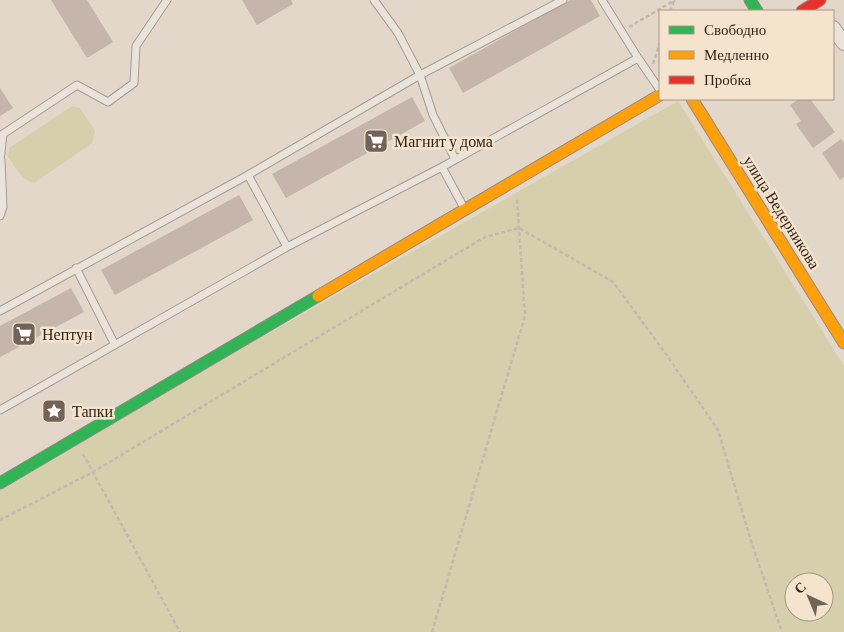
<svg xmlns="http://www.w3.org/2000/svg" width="844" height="632" viewBox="0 0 844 632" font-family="'Crimson Pro',serif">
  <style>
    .green { fill: #d5cfab; fill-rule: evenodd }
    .building { fill: #c5b5aa }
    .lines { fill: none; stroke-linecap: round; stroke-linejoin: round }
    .lane-casing { stroke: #a69c92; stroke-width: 9 }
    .street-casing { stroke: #a69c92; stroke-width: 16 }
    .fast-casing { stroke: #968c82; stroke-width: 13 }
    .slow-casing { stroke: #968c82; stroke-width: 13 }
    .jam-casing { stroke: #968c82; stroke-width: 13 }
    .path { stroke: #c2bab2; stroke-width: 2.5; stroke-dasharray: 4 2.5; stroke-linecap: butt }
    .lane { stroke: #eae3db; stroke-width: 7 }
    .street { stroke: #eae3db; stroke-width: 14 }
    .fast { stroke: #30b455; stroke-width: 11 }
    .slow { stroke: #ff9f0a; stroke-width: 11 }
    .jam { stroke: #e5322d; stroke-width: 11 }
    .labels { text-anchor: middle; stroke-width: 5; stroke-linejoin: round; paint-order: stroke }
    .poi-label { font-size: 16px; fill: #34241c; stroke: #f4e4cd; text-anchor: start }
    .street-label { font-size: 16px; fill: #34241c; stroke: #f4e4cd }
  </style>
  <rect width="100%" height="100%" fill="#e2d7c8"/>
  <path class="green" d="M 678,101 L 844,366 L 844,632 L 0,632 L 0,486 ZM 794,582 L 824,582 L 824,612 L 794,612 Z
    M 72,106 L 80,108 L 95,131 L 92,143 L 34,183 C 21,180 15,167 8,157 L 9,148 Z"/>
  <path class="building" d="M 51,0 L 87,0 L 113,42 L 87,58 Z
    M 242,0 L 291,0 L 293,4 L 257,25 Z
    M 570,0 L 591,0 L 600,16 L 463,93 L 449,68 Z
    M 0,88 L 13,108 L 0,116 Z
    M 412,97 L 425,121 L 286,198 L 272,174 Z
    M 799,99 L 810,99 L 835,132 L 813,148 L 796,124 L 801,121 L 790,105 Z
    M 841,139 L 844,143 L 844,177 L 840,180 L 822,153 Z
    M 239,195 L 253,220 L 115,295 L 101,270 Z
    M 71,288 L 84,312 L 0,357 L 0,326 Z"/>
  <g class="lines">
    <g class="lane-casing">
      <path id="lane" d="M 374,0 L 398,33 L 420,75 L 433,115 L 455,159
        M 602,0 L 638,58
        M 0,161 L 3,134 L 77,85 L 108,102 L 134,83 L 136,46 L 167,0
        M 442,167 L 464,208
        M 248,175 L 287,247
        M 0,216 L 3,207 L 1,160
        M 76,268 L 115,345
        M 0,311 L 248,175 L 420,75 L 563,0
        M 0,410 L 287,247 L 442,167 L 638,58 L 660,90"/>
    </g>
    <g class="street-casing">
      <path id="street" d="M 833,28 L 844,43"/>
    </g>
    <g class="fast-casing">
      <path id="fast" d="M 750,0 L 757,11
        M 0,483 L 318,296"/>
    </g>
    <g class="slow-casing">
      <path id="slow" d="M 692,99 L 844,343
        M 318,296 L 660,95"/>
    </g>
    <g class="jam-casing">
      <path id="jam" d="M 802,11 L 820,0"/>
    </g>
    <path class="path" d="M 670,11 L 674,1
      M 629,27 L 675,0
      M 653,64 L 660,43
      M 83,454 L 180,632
      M 0,520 L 93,472 L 485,237 L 519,228 L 613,282 L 668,357 L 718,430 L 751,541 L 782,632
      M 432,632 L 525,316 L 517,199"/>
    <use href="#lane" class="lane"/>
    <use href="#street" class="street"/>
    <use href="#fast" class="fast"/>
    <use href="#slow" class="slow"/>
    <use href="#jam" class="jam"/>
  </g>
  <defs>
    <g id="supermarket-square" transform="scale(1.25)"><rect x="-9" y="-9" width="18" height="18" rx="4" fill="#716358" stroke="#f4e4cd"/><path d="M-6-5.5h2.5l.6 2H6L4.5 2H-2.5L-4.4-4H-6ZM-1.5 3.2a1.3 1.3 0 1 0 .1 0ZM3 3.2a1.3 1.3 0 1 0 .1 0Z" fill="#fff"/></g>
    <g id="sight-square" transform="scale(1.25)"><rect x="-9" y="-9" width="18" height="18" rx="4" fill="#716358" stroke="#f4e4cd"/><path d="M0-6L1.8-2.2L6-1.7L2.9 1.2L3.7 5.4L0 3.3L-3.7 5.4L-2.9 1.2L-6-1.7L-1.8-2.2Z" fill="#fff"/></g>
  </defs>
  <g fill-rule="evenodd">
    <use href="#supermarket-square" x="376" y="141"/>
    <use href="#supermarket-square" x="24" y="334"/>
    <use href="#sight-square" x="54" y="411"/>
  </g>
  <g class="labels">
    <g class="poi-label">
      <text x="394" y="147">Магнит у дома</text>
      <text x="42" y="340">Нептун</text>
      <text x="72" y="417">Тапки</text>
    </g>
    <g class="street-label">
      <text transform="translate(782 212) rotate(58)" y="6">улица Ведерникова</text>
    </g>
  </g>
  <rect x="659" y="10" width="175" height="90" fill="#f4e4cd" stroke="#a79786"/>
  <rect x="669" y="26" width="25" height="8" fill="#30b455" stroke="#a79786"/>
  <text x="704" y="35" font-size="15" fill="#34241c">Свободно</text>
  <rect x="669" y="51" width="25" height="8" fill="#ff9f0a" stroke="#a79786"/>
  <text x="704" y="60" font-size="15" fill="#34241c">Медленно</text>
  <rect x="669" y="76" width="25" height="8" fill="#e5322d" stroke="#a79786"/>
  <text x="704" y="85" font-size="15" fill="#34241c">Пробка</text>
  <g transform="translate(809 597) rotate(316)"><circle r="24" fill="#f4e4cd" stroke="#a79786"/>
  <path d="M0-4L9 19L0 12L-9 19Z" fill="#716358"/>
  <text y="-8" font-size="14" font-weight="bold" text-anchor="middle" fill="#34241c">С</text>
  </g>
</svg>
